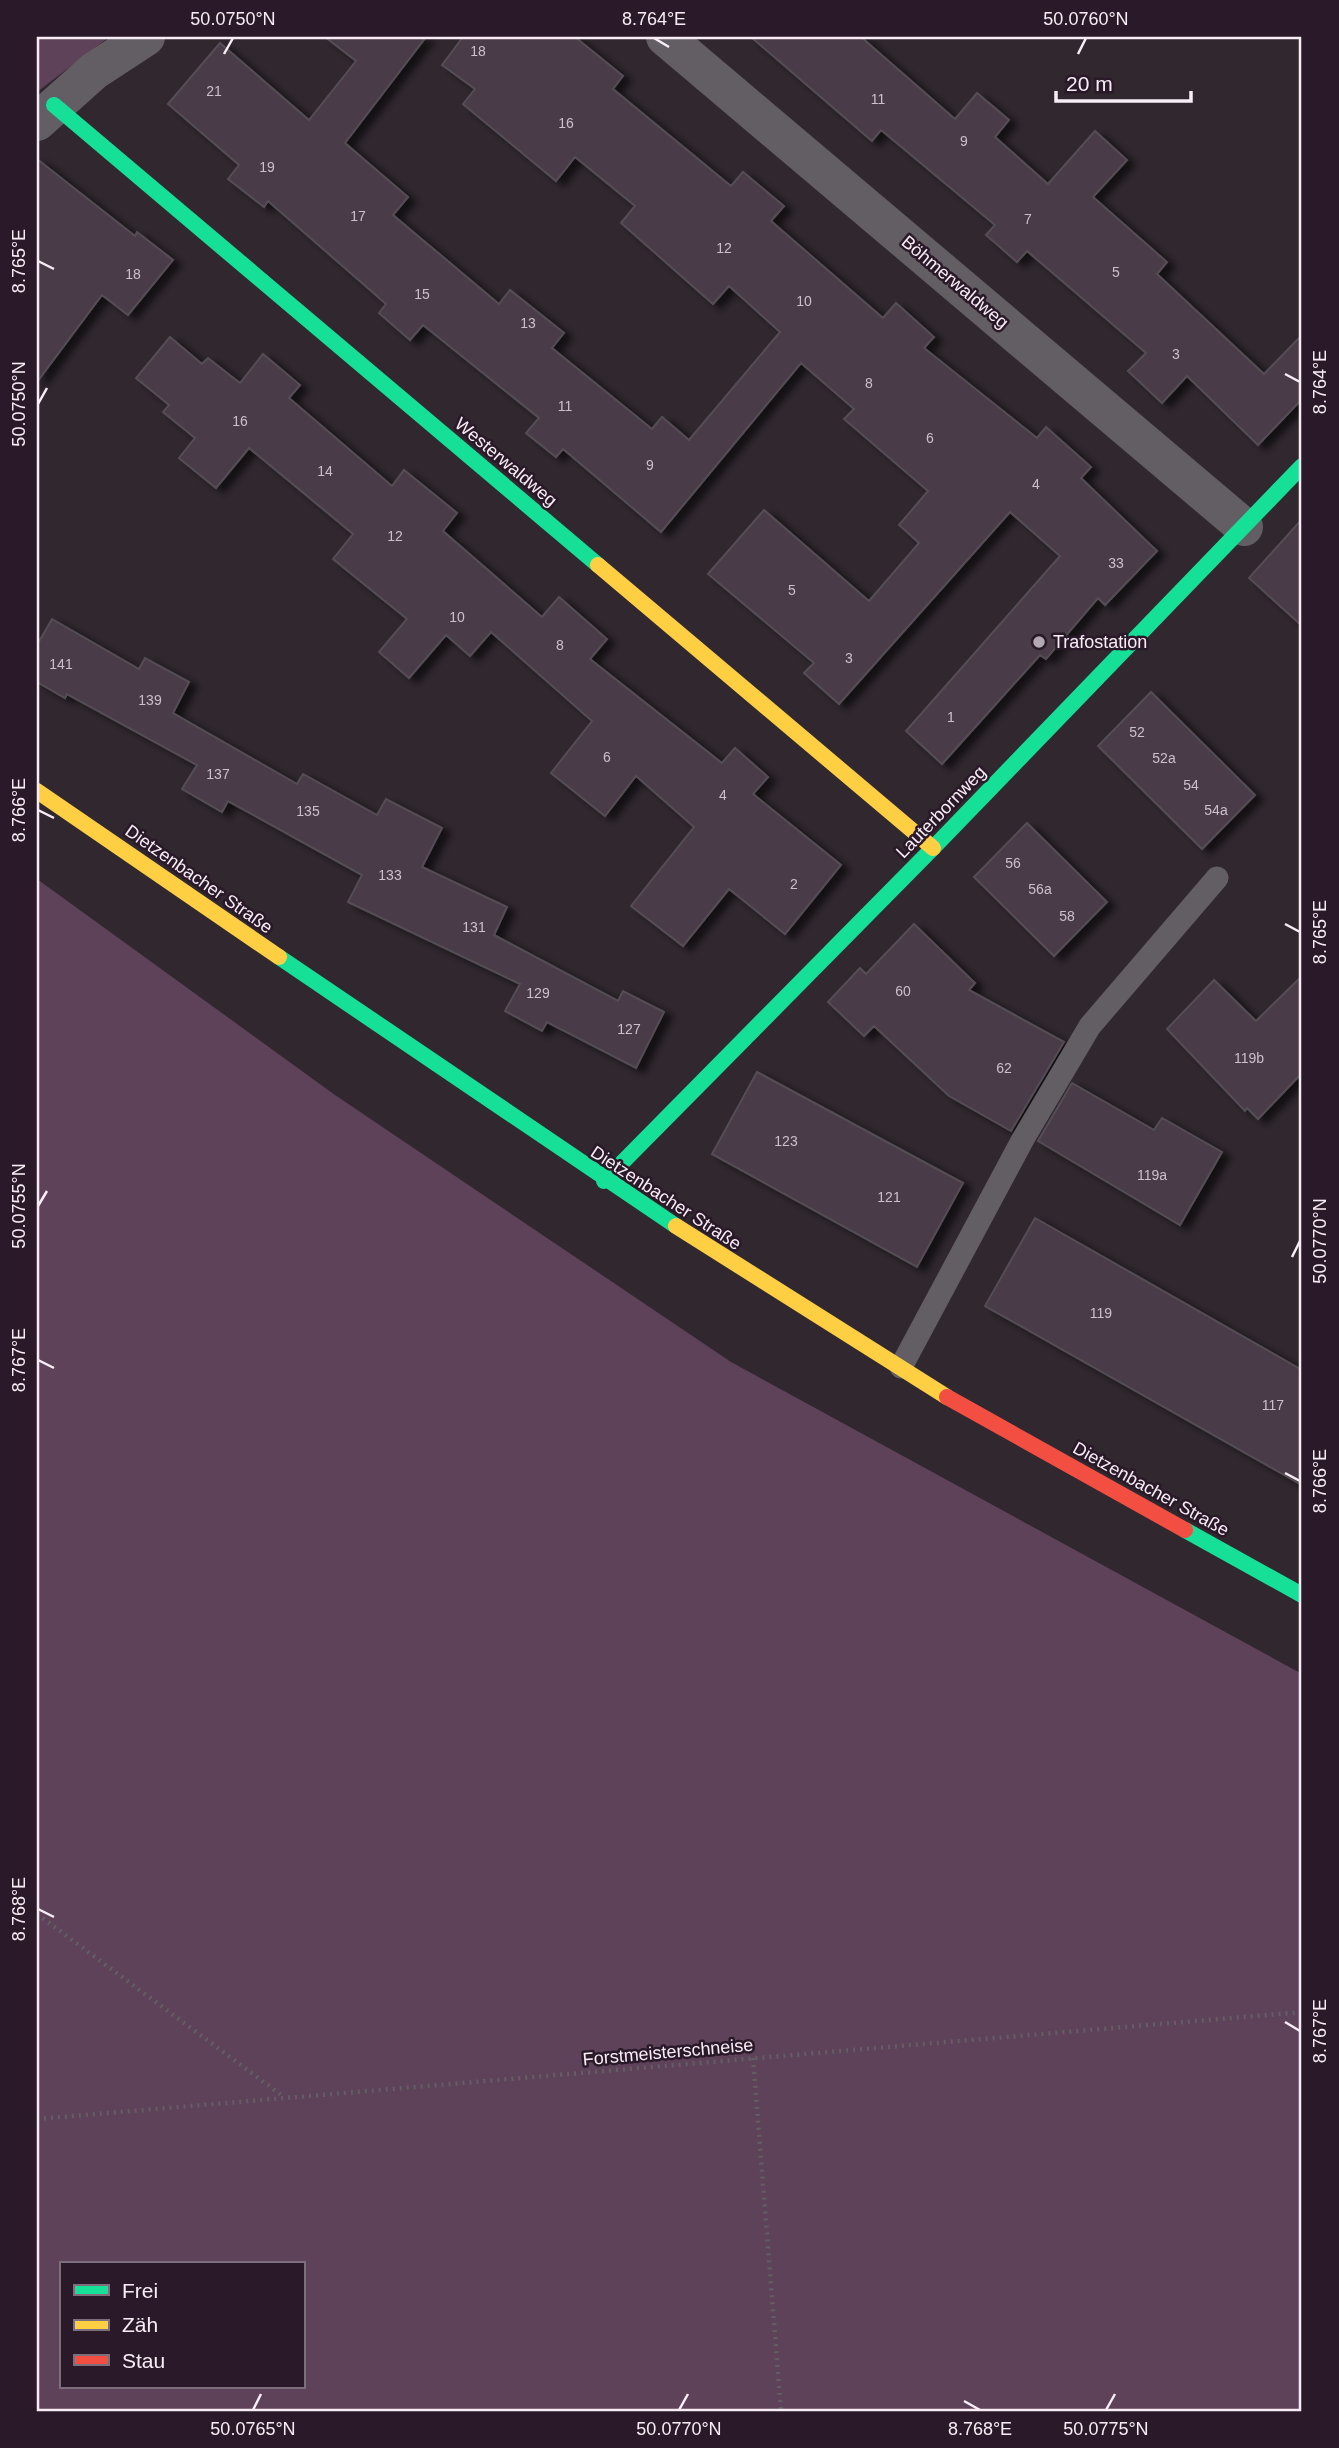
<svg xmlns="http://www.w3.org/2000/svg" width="1339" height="2448" viewBox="0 0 1339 2448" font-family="Helvetica,sans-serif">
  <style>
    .green { fill: #5d4259; fill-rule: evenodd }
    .building { fill: #483b47; stroke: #554e54; stroke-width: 2; filter: url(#shadow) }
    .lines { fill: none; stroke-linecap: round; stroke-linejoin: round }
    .path { stroke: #645e63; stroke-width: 4.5; stroke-dasharray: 2 5; stroke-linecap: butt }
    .lane { stroke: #635e63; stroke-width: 23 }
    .street { stroke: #635e63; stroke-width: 38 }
    .fast { stroke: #16e098; stroke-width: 16 }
    .slow { stroke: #ffcf43; stroke-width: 16 }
    .jam { stroke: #f24e42; stroke-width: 16 }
    .ticks { fill: none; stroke: #f8edf7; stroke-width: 2.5 }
    .poi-dot { fill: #b2a8b1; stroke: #2a1928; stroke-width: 2.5 }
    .labels { text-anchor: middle; stroke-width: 5; stroke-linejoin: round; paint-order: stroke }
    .number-label { font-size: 14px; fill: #ccc0cb }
    .street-label { font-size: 18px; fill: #f8edf7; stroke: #2a1928 }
    .poi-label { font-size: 18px; fill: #f8edf7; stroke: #2a1928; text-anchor: start }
    .neatline { fill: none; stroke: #f8edf7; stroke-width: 2.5 }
    .ticks-label { font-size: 18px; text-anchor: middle; fill: #f8edf7 }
  </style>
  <defs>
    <filter id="shadow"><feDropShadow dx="8" dy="4.5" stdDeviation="3.5" flood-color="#0009"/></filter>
  </defs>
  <rect width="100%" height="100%" fill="#30272f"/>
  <path class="green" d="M 37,37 L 109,37 L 37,92 Z
    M 37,879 L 335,1095 L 731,1362 L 1302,1674 L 1302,2411 L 37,2411 ZM 61,2264 L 303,2264 L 303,2387 L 61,2387 Z"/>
  <path class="building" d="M 325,37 L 426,37 L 345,143 L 408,197 L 393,215 L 499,304 L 510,290 L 564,333 L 552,348 L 652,429 L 662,417 L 689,440 L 780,332 L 729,286 L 713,304 L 621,223 L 635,206 L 575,157 L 556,181 L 463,104 L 475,89 L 442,65 L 463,37 L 575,37 L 623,76 L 613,89 L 731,186 L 743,172 L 784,206 L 771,221 L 883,318 L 896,303 L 934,337 L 924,348 L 1037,438 L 1046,427 L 1091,467 L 1081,478 L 1157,551 L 1105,605 L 1098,598 L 1046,659 L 1040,655 L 942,764 L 906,731 L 1060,556 L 1010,512 L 839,704 L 804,673 L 814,663 L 708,574 L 764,510 L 869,601 L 919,543 L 899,525 L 928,491 L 844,419 L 854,409 L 801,363 L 661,532 L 563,449 L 556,457 L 526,433 L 539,418 L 423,325 L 410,340 L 379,313 L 386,304 L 268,201 L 264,207 L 228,179 L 239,165 L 168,104 L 220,43 L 309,120 L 356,61 Z
    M 751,37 L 861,37 L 955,119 L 977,93 L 1009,120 L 995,137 L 1048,184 L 1095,131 L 1127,160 L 1093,197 L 1167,262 L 1157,274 L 1264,374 L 1302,335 L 1302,399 L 1258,445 L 1187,376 L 1162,403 L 1128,371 L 1146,353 L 1027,251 L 1017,262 L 986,235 L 995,225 L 881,130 L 872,141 Z
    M 37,159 L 135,236 L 137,232 L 173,260 L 128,315 L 102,295 L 37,382 Z
    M 170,337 L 202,364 L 208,358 L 240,383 L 263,354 L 300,385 L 289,398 L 392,486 L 404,470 L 457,513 L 443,531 L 542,617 L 559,597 L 607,639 L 590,659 L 722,763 L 735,748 L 768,777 L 753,794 L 841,865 L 785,934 L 729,889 L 683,946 L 631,906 L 694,827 L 636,776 L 605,816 L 551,773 L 592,721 L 491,632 L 470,656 L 446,635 L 409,678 L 379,652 L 407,619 L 333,559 L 353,534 L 249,448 L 216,488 L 179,458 L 195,438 L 163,412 L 169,405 L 136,378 Z
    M 1302,519 L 1302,626 L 1249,578 Z
    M 52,619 L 139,669 L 145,658 L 189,682 L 173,713 L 297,784 L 303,774 L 377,815 L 386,799 L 442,828 L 422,867 L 507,907 L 494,935 L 618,1001 L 623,991 L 664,1012 L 636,1068 L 547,1022 L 542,1031 L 505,1011 L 520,984 L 348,902 L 362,875 L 228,801 L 222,812 L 182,789 L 197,765 L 67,694 L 65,698 L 37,682 L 37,645 Z
    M 1151,692 L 1255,795 L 1202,849 L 1098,746 Z
    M 1027,823 L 1107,902 L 1054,956 L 974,877 Z
    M 914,924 L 975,983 L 969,990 L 1064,1042 L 1011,1131 L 949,1096 L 874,1026 L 864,1036 L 828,1002 L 860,968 L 866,974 Z
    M 1302,976 L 1302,1073 L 1258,1119 L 1247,1108 L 1245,1111 L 1167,1029 L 1214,980 L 1256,1021 Z
    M 757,1072 L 963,1183 L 917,1267 L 712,1154 Z
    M 1072,1083 L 1154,1130 L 1162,1118 L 1222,1152 L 1180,1225 L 1038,1141 Z
    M 1035,1218 L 1302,1370 L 1302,1485 L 985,1306 Z"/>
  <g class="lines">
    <path class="path" d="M 37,1914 L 284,2097
      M 753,2058 L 781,2411
      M 37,2119 L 1302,2012"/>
    <path class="lane" d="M 901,1367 L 1023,1139 L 1090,1026 L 1217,878"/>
    <path class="street" d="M 665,37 L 1244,527
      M 37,122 L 94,71 L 146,37"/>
    <path class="fast" d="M 54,105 L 598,565
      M 279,957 L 676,1226
      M 604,1181 L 933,848 L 1302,466
      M 1185,1530 L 1302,1595"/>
    <path class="slow" d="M 598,565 L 933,848
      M 37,791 L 279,957
      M 676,1226 L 947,1397"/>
    <path class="jam" d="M 947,1397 L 1185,1530"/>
  </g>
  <path class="ticks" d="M 654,38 L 669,47M 224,54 L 233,38M 1078,54 L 1086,38M 38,261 L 54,269M 1285,374 L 1300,382M 38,404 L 47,388M 38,810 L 54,818M 1285,924 L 1300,932M 38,1206 L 47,1191M 1292,1257 L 1300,1241M 38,1360 L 54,1368M 1285,1473 L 1300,1481M 38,1909 L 54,1917M 1285,2022 L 1300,2031M 964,2401 L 980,2410M 253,2410 L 261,2394M 679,2410 L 688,2394M 1106,2410 L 1115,2394"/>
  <circle class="poi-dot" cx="1039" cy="642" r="7"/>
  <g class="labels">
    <g class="number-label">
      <text x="478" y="56">18</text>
      <text x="214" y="96">21</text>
      <text x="878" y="104">11</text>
      <text x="566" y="128">16</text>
      <text x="964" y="146">9</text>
      <text x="267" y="172">19</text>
      <text x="358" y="221">17</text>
      <text x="1028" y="224">7</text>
      <text x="724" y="253">12</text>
      <text x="1116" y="277">5</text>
      <text x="133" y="279">18</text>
      <text x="422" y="299">15</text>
      <text x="804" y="306">10</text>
      <text x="528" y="328">13</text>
      <text x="1176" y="359">3</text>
      <text x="869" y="388">8</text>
      <text x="565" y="411">11</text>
      <text x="240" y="426">16</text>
      <text x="930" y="443">6</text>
      <text x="650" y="470">9</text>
      <text x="325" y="476">14</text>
      <text x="1036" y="489">4</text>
      <text x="395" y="541">12</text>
      <text x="1116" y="568">33</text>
      <text x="792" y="595">5</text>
      <text x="457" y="622">10</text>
      <text x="560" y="650">8</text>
      <text x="849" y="663">3</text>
      <text x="61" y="669">141</text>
      <text x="150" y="705">139</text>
      <text x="951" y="722">1</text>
      <text x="1137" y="737">52</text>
      <text x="607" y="762">6</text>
      <text x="1164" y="763">52a</text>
      <text x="218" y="779">137</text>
      <text x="1191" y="790">54</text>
      <text x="723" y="800">4</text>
      <text x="1216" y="815">54a</text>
      <text x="308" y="816">135</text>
      <text x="1013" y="868">56</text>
      <text x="390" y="880">133</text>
      <text x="794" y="889">2</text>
      <text x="1040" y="894">56a</text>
      <text x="1067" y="921">58</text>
      <text x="474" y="932">131</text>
      <text x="903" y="996">60</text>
      <text x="538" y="998">129</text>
      <text x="629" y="1034">127</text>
      <text x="1249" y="1063">119b</text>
      <text x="1004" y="1073">62</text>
      <text x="786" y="1146">123</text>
      <text x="1152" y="1180">119a</text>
      <text x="889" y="1202">121</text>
      <text x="1101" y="1318">119</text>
      <text x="1273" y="1410">117</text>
    </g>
    <g class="street-label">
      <text transform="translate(955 282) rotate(40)" y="6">Böhmerwaldweg</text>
      <text transform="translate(506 462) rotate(40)" y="6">Westerwaldweg</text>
      <text transform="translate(941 812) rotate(-46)" y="6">Lauterbornweg</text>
      <text transform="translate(199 879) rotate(35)" y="6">Dietzenbacher Straße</text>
      <text transform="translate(666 1198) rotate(33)" y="6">Dietzenbacher Straße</text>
      <text transform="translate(1151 1489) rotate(29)" y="6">Dietzenbacher Straße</text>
      <text transform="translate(668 2052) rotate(-5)" y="6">Forstmeisterschneise</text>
    </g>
    <g class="poi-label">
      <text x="1053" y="648">Trafostation</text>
    </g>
  </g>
  <rect width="1339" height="2448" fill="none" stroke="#2a1928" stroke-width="77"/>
  <rect x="60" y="2262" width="245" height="126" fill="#2a1928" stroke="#7c6e7b" stroke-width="2"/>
  <rect x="74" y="2285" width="35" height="10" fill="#16e098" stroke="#7c6e7b" stroke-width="2"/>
  <text x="122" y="2298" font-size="21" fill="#f8edf7">Frei</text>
  <rect x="74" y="2320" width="35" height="10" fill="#ffcf43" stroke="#7c6e7b" stroke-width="2"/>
  <text x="122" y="2332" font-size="21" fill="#f8edf7">Zäh</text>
  <rect x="74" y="2355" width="35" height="10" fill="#f24e42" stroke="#7c6e7b" stroke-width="2"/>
  <text x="122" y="2368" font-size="21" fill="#f8edf7">Stau</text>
  <path d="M1056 91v10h135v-10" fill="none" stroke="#f8edf7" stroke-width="3.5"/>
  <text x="1066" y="91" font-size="21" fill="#f8edf7" stroke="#2a1928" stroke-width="5" paint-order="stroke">20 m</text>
  <rect x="38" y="38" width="1262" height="2372" class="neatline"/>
  <g class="ticks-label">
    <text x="233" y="25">50.0750°N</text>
    <text x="654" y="25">8.764°E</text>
    <text x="1086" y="25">50.0760°N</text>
    <text transform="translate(19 261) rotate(-90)" y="6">8.765°E</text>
    <text transform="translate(1320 382) rotate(-90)" y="6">8.764°E</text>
    <text transform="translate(19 404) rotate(-90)" y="6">50.0750°N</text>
    <text transform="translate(19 810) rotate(-90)" y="6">8.766°E</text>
    <text transform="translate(1320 932) rotate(-90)" y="6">8.765°E</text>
    <text transform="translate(19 1206) rotate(-90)" y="6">50.0755°N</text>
    <text transform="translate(1320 1241) rotate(-90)" y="6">50.0770°N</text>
    <text transform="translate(19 1360) rotate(-90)" y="6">8.767°E</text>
    <text transform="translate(1320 1481) rotate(-90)" y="6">8.766°E</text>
    <text transform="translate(19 1909) rotate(-90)" y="6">8.768°E</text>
    <text transform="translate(1320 2031) rotate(-90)" y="6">8.767°E</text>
    <text x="253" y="2435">50.0765°N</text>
    <text x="679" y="2435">50.0770°N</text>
    <text x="980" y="2435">8.768°E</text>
    <text x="1106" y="2435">50.0775°N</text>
  </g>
</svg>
